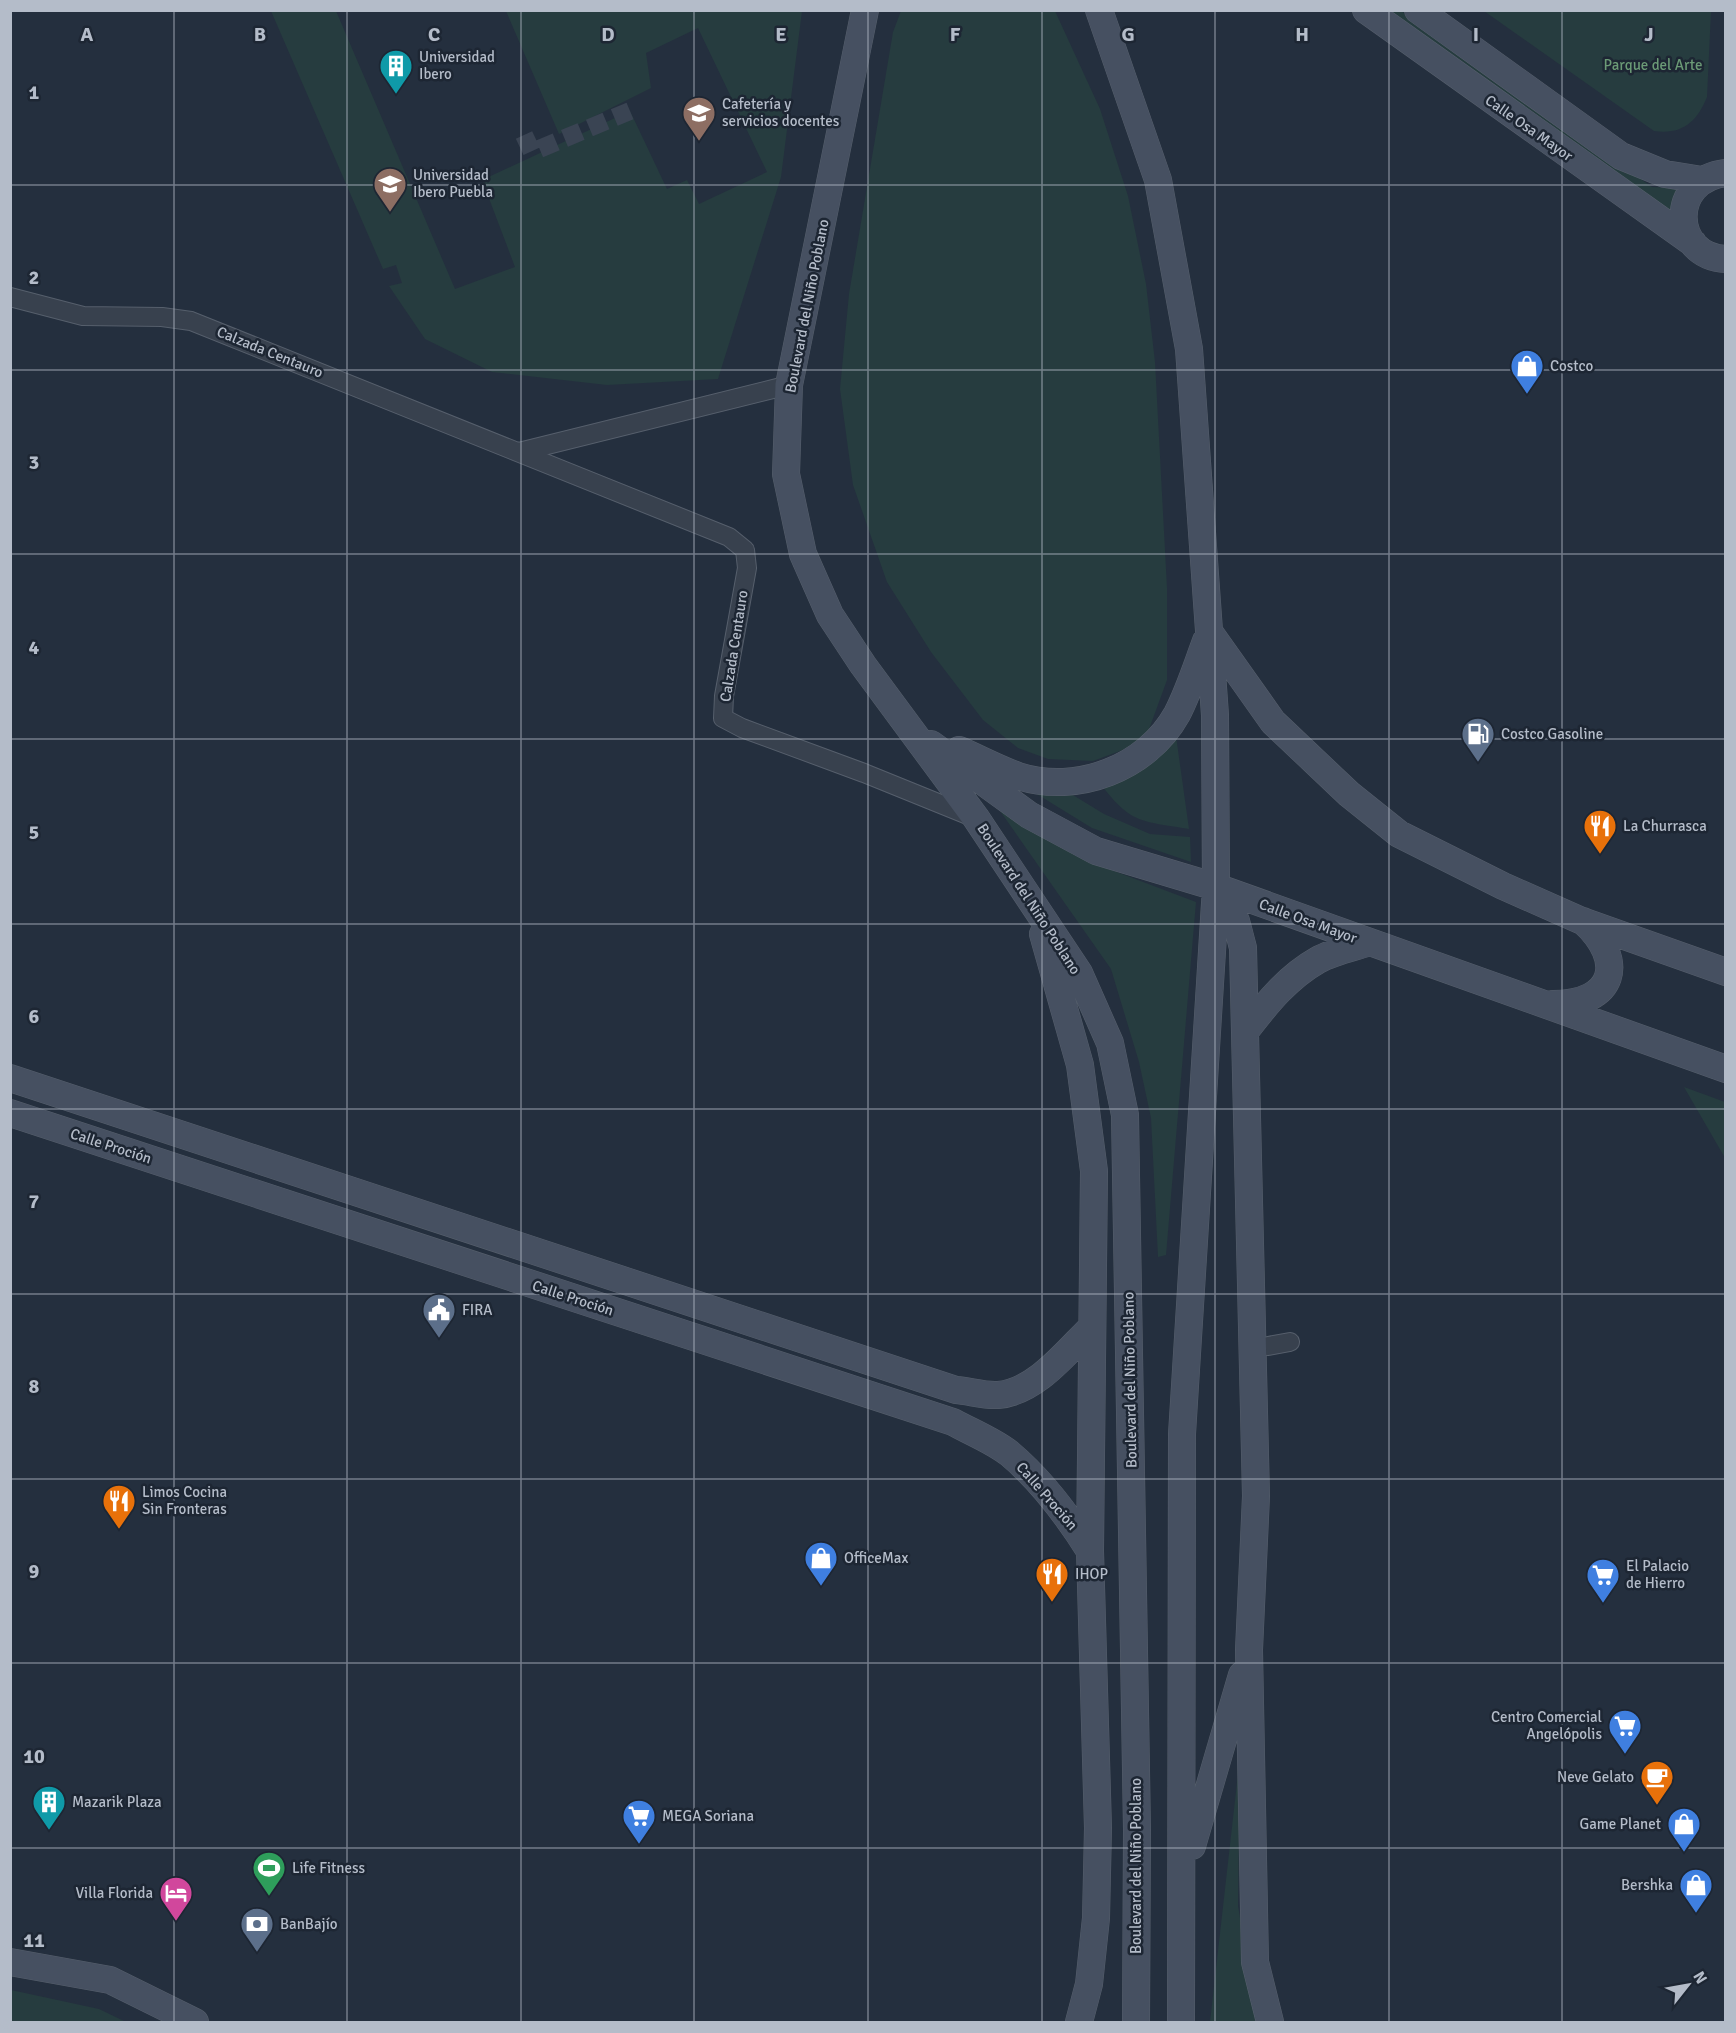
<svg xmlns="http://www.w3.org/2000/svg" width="1736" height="2033" viewBox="0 0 1736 2033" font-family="Signika,sans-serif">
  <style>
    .green { fill: #263c3f }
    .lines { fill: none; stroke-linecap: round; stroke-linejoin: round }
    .street-tunnel { stroke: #3a4453; stroke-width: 18; stroke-dasharray: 18 9; stroke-linecap: butt }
    .street-casing { stroke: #565f6c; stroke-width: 20 }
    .secondary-casing { stroke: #565f6c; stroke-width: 28 }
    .street { stroke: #38414e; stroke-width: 18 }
    .secondary { stroke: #465061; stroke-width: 27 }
    .grid { fill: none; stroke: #b4bcc9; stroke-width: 1.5; stroke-opacity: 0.55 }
    .labels { text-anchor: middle; stroke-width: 5; stroke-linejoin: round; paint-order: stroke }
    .poi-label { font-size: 15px; fill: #b4bcc9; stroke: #1d2633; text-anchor: start }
    .park-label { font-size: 15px; fill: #6b9a76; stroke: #1d2633 }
    .street-label { font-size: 15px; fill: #b4bcc9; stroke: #1d2633 }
    .grid-label { font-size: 20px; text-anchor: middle; font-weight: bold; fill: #b4bcc9; stroke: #1d2633; stroke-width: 5; stroke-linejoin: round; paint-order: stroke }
  </style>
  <rect width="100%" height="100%" fill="#242f3e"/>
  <path class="green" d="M 271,11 L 336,11 L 455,289 L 515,267 L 482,180 L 630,111 L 667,189 L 687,180 L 699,204 L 767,172 L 698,28 L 646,53 L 651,88 L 559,134 L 506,11 L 802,11 L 781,177 L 718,379 L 607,385 L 492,372 L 425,339 L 389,286 L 402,283 L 396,265 L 383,269 Z
    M 901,11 L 1055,11 L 1100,109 L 1128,196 L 1146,284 L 1155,362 L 1167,588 L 1167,680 L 1148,732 L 1128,748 L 1093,761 L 1048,759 L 1018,748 L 983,720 L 931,652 L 887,582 L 853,485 L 840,389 L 849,294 L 893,32 Z
    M 1380,11 L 1401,11 L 1652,187 L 1680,188 L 1676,223 Z
    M 1484,11 L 1711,11 L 1707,97 C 1697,122 1682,135 1654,131 Z
    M 1176,736 L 1189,829 C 1144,821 1132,825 1103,787 Z
    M 1027,788 L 1068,792 L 1104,814 L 1150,834 L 1190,837 L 1191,862 L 1092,828 Z
    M 998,808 L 1049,841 L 1114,871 L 1196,902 L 1166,1255 L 1158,1257 L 1151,1118 L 1139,1062 L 1111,969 Z
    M 1684,1087 L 1725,1102 L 1725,1158 Z
    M 1240,1756 L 1238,1906 L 1258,2022 L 1210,2022 Z
    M 11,1990 L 99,2009 L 126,2022 L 11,2022 Z"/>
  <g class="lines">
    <path class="street-tunnel" d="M 524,135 L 532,152 L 630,111"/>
    <g class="street-casing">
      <path id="street" d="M 10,297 L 83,316 L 162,317 L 191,321 L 729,537 L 745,550 L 747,568 L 724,696 L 723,718 L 742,728 L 864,773 L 975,818
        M 519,452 L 789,385
        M 1268,1346 L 1290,1342"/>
    </g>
    <g class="secondary-casing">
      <path id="secondary" d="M 865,10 L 789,385 L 786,474 L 803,554 L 830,615 L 863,665 L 976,818 L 1079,973 L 1110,1043 L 1125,1115 L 1137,1830 L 1136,2022
        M 1099,10 L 1158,180 L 1189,349 L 1215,715 L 1216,887 L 1182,1434 L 1181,2022
        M 1366,10 L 1693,243
        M 1418,10 L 1621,156 L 1665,174 L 1702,180
        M 1726,173 C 1668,179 1671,257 1726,259
        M 1210,633 L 1273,722 L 1349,794 L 1399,834 L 1503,886 L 1582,921 L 1726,972
        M 931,744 L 1029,815 L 1096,851 L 1216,887 L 1726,1069
        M 959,750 C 978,758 998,769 1018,776 C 1077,795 1147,768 1177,714 C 1189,691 1197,665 1206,641
        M 1216,887 L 1236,921 L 1243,948 L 1256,1496 L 1249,1650 L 1255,1962 L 1270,2022
        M 1043,934 L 1080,1065 L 1094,1171 L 1090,1551 L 1098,1828 L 1096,1918 L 1089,1984 L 1079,2022
        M 1553,1004 C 1615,1004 1627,961 1583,921
        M 1247,1029 C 1267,1003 1288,977 1318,960 C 1332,952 1351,948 1367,943
        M 10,1078 L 956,1390 C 969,1391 985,1396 998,1395 C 1036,1392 1067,1351 1092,1327
        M 10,1113 L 953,1422 C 971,1432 994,1441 1010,1454 C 1042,1481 1068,1516 1090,1551
        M 1192,1846 L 1242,1675
        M 10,1962 L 110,1980 L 195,2022"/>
    </g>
    <use href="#street" class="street"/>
    <use href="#secondary" class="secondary"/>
  </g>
  <path class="grid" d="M 174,10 L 174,2022M 347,10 L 347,2022M 521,10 L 521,2022M 694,10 L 694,2022M 868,10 L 868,2022M 1042,10 L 1042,2022M 1215,10 L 1215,2022M 1389,10 L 1389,2022M 1562,10 L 1562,2022M 10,185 L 1726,185M 10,370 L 1726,370M 10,554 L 1726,554M 10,739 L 1726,739M 10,924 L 1726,924M 10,1109 L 1726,1109M 10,1294 L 1726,1294M 10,1479 L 1726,1479M 10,1663 L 1726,1663M 10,1848 L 1726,1848"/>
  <defs>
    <g id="building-pin" transform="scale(1.725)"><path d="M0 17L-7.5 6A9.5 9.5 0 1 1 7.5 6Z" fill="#0f9aa8" stroke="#1d2633"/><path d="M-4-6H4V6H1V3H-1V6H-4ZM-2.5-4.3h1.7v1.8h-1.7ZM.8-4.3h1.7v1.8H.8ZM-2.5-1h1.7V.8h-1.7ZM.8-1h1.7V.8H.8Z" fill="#fff"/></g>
    <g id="university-pin" transform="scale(1.725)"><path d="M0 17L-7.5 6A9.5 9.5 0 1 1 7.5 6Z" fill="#8d6e63" stroke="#1d2633"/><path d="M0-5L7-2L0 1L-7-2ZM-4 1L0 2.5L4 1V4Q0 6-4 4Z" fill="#fff"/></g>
    <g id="shop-pin" transform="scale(1.725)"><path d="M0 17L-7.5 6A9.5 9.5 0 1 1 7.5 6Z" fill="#3f7fe0" stroke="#1d2633"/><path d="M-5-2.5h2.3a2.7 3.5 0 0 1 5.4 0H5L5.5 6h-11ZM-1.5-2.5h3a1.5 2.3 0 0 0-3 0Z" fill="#fff"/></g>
    <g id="fuel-pin" transform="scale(1.725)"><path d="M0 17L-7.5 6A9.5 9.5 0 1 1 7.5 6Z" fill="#5c6f8a" stroke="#1d2633"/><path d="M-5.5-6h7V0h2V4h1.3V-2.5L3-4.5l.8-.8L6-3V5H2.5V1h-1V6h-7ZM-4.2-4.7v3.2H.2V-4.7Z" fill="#fff"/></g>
    <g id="restaurant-pin" transform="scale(1.725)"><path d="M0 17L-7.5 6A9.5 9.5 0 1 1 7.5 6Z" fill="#e8710a" stroke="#1d2633"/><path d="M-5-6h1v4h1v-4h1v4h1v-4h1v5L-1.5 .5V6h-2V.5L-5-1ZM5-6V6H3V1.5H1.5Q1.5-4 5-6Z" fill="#fff"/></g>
    <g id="civic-pin" transform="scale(1.725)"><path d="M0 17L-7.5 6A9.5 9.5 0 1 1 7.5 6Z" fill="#5c6f8a" stroke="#1d2633"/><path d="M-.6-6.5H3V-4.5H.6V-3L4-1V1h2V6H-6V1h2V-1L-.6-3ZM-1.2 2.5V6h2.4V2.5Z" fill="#fff"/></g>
    <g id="supermarket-pin" transform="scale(1.725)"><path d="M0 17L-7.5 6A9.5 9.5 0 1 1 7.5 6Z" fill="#3f7fe0" stroke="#1d2633"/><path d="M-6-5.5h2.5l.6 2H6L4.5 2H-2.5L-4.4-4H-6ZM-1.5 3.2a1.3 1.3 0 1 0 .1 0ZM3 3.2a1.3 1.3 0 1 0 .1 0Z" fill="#fff"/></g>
    <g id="cafe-pin" transform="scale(1.725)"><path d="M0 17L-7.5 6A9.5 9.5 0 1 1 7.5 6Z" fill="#e8710a" stroke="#1d2633"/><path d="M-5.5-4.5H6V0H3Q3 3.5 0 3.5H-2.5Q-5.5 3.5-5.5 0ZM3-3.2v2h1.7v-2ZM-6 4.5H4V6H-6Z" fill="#fff"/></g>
    <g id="stadium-pin" transform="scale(1.725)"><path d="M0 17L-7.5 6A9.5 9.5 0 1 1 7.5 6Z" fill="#2e9e5b" stroke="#1d2633"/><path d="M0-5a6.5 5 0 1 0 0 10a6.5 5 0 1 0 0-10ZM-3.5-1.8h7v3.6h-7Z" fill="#fff"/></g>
    <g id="hotel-pin" transform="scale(1.725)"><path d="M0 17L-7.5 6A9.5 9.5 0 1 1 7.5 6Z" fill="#d1479c" stroke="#1d2633"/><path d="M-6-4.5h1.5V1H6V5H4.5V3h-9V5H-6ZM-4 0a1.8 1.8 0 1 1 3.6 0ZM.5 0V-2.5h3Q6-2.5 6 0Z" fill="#fff"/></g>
    <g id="bank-pin" transform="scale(1.725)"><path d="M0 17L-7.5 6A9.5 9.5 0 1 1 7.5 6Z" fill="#5c6f8a" stroke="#1d2633"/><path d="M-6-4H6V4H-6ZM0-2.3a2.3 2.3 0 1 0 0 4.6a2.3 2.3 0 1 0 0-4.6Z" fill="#fff"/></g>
  </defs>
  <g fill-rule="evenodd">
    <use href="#building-pin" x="396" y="66"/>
    <use href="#university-pin" x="699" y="113"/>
    <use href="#university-pin" x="390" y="184"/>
    <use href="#shop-pin" x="1527" y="366"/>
    <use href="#fuel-pin" x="1478" y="734"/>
    <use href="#restaurant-pin" x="1600" y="826"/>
    <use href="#civic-pin" x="439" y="1310"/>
    <use href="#restaurant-pin" x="119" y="1501"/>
    <use href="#shop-pin" x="821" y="1558"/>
    <use href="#restaurant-pin" x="1052" y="1574"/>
    <use href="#supermarket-pin" x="1603" y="1575"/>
    <use href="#supermarket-pin" x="1625" y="1726"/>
    <use href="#cafe-pin" x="1657" y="1777"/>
    <use href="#building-pin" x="49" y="1802"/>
    <use href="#supermarket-pin" x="639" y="1816"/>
    <use href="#shop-pin" x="1684" y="1824"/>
    <use href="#stadium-pin" x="269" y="1868"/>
    <use href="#shop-pin" x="1696" y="1885"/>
    <use href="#hotel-pin" x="176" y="1893"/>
    <use href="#bank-pin" x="257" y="1924"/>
  </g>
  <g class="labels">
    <g class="poi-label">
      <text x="419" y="62">Universidad<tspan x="419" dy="17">Ibero</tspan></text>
      <text x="722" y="109">Cafetería y<tspan x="722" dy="17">servicios docentes</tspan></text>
      <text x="413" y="180">Universidad<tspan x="413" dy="17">Ibero Puebla</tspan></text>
      <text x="1550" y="371">Costco</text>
      <text x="1501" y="739">Costco Gasoline</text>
      <text x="1623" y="831">La Churrasca</text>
      <text x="462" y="1315">FIRA</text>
      <text x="142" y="1497">Limos Cocina<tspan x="142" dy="17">Sin Fronteras</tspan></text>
      <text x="844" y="1563">OfficeMax</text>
      <text x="1626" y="1571">El Palacio<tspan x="1626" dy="17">de Hierro</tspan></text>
      <text x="1075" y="1579">IHOP</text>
      <text x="1602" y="1722" text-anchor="end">Centro Comercial<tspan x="1602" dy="17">Angelópolis</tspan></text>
      <text x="1634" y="1782" text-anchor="end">Neve Gelato</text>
      <text x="72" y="1807">Mazarik Plaza</text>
      <text x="662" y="1821">MEGA Soriana</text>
      <text x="1661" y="1829" text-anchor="end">Game Planet</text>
      <text x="292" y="1873">Life Fitness</text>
      <text x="1673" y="1890" text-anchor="end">Bershka</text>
      <text x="153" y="1898" text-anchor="end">Villa Florida</text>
      <text x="280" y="1929">BanBajío</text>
    </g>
    <g class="park-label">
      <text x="1653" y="70">Parque del Arte</text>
    </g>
    <g class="street-label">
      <text transform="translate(1529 128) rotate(35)" y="5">Calle Osa Mayor</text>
      <text transform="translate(807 306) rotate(-79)" y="5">Boulevard del Niño Poblano</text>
      <text transform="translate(270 352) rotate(22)" y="5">Calzada Centauro</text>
      <text transform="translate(734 646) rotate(-81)" y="5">Calzada Centauro</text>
      <text transform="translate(1029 899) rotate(57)" y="5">Boulevard del Niño Poblano</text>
      <text transform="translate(1308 921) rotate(20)" y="5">Calle Osa Mayor</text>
      <text transform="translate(111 1146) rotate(18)" y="5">Calle Proción</text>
      <text transform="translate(573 1298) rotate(18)" y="5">Calle Proción</text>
      <text transform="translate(1130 1380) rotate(-91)" y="5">Boulevard del Niño Poblano</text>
      <text transform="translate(1047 1496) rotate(49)" y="5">Calle Proción</text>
      <text transform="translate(1136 1866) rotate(-90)" y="5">Boulevard del Niño Poblano</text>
    </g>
  </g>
  <g class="grid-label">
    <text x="87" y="41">A</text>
    <text x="260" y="41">B</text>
    <text x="434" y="41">C</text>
    <text x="608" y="41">D</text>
    <text x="781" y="41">E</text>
    <text x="955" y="41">F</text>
    <text x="1128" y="41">G</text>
    <text x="1302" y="41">H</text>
    <text x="1476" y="41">I</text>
    <text x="1649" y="41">J</text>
    <text x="34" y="99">1</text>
    <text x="34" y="284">2</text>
    <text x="34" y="469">3</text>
    <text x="34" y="654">4</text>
    <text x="34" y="839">5</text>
    <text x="34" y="1023">6</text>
    <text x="34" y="1208">7</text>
    <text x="34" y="1393">8</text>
    <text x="34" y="1578">9</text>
    <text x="34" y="1763">10</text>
    <text x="34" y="1947">11</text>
  </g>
  <rect width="1736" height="2033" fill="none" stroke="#b4bcc9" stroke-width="24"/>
  <g transform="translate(1688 1985) rotate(59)" stroke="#1d2633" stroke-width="4.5" paint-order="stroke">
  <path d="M0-4.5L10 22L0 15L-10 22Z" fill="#b4bcc9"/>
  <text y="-9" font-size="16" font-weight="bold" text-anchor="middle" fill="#b4bcc9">N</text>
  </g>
</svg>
